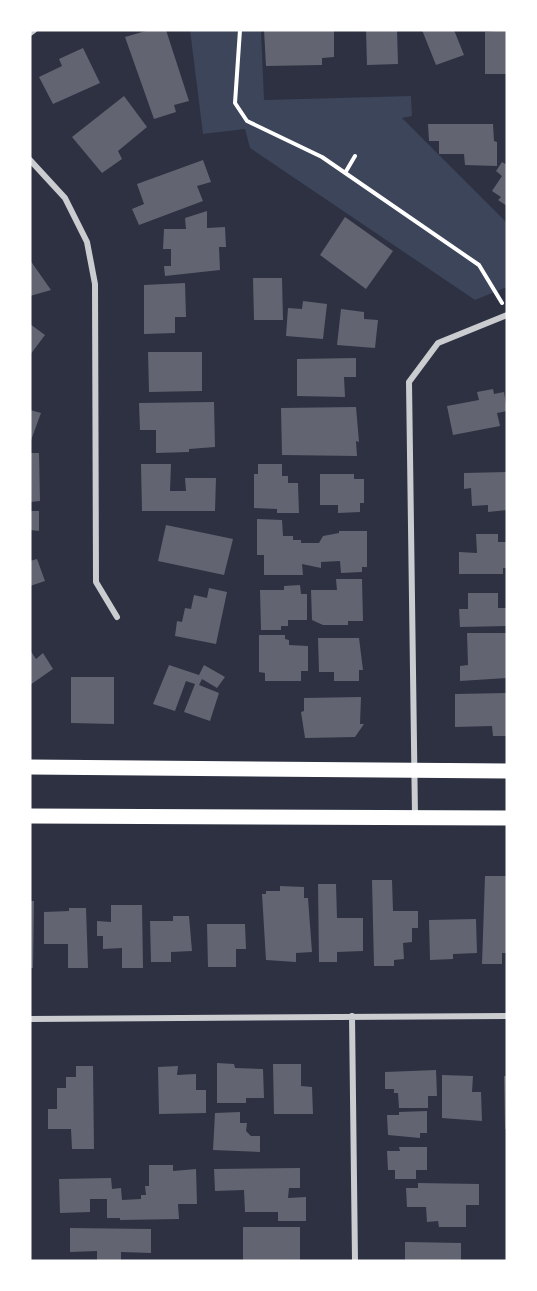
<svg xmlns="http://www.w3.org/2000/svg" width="537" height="1291" viewBox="0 0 537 1291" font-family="'Titillium Web',sans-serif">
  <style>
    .green { fill: #3c4559 }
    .building { fill: #626471 }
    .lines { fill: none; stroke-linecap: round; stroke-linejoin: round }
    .path { stroke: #fff; stroke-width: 4 }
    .minor { stroke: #caccd0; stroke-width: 6 }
    .primary { stroke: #fff; stroke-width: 15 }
  </style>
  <rect width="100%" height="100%" fill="#2d3142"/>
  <path class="green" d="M 190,30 L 261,30 L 264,100 L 411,96 L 412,116 L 402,118 L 507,223 L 507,287 L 475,300 L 250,148 L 245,129 L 203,134 Z"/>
  <path class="building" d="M 149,30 L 166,30 L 189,101 L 174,105 L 176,112 L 154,119 L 125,37 Z
    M 264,30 L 334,30 L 334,57 L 322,58 L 322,65 L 266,66 Z
    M 366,30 L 397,30 L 398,64 L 367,65 Z
    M 422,30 L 454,30 L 464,55 L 436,65 Z
    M 507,30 L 507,74 L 485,74 L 485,32 Z
    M 83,48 L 100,83 L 53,104 L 39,77 L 62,66 L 59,59 Z
    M 124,96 L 147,127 L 118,151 L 122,159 L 102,173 L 72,137 Z
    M 428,124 L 493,124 L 494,141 L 497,142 L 497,166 L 465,165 L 464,154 L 439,154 L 439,141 L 429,141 Z
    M 203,160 L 211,182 L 197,186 L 203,201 L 139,225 L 132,209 L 144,204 L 137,184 Z
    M 502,162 L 507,165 L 507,206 L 498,200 L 501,197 L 492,191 L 502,176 L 496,171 Z
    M 207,211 L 207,228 L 225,227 L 226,247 L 219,247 L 220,270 L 165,276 L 164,266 L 171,266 L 171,249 L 163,249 L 164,229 L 186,229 L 185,218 Z
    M 345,217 L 393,251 L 366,289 L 320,255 Z
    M 30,260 L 51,290 L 30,296 Z
    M 253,278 L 282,278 L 283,320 L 254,320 Z
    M 185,283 L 186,317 L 175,317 L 175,333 L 144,334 L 144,285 Z
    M 303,301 L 327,304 L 323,339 L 286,336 L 288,308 L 302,309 Z
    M 341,309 L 364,312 L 364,319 L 378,320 L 375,348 L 337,345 Z
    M 30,324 L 45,335 L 30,355 Z
    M 148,352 L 202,352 L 202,391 L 149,392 Z
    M 356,358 L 356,377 L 344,377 L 345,397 L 297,396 L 297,359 Z
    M 493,389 L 494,394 L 504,392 L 507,411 L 497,413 L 500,426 L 453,435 L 447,406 L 479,400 L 477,392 Z
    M 214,402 L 215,447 L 189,449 L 189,452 L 156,453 L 156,430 L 140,430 L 139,403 Z
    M 356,407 L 359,442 L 356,441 L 357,456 L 282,455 L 281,408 Z
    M 30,410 L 41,413 L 30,443 Z
    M 30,453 L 39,453 L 40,501 L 30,502 Z
    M 141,464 L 171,464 L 170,491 L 186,491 L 185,478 L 216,478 L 215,511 L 142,511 Z
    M 258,464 L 282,464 L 282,476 L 288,476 L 288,483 L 298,483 L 299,513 L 277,513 L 277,509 L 254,508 L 254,474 L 258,474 Z
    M 507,472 L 507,510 L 488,512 L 488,505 L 472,506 L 471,488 L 464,489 L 464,473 Z
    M 320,474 L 354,474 L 354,479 L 364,479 L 364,503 L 360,503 L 360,512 L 338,513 L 338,505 L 320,505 Z
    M 30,511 L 39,511 L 39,531 L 30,530 Z
    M 257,519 L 282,520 L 283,536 L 293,536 L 293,540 L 301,540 L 301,543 L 319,543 L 323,536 L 339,533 L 339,531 L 367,531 L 367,567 L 362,567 L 362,572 L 341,573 L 340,561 L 321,562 L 321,568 L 302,564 L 303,575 L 264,575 L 264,555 L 257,555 Z
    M 166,525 L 233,539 L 224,575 L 158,561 Z
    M 476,534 L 498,534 L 498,542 L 507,542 L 507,568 L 503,568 L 503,574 L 459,574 L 459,552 L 477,553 Z
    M 37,559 L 45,581 L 30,586 L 30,561 Z
    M 336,579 L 362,579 L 363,621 L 348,621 L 348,625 L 323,625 L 312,620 L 311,590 L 337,590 Z
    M 300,585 L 301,594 L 307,594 L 307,620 L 288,620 L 288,626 L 281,626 L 281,630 L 261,630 L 260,590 L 284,590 L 284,586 Z
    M 209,588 L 227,592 L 216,644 L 175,636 L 177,621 L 182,622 L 185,608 L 191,609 L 194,595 L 207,598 Z
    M 468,593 L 498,593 L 498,608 L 507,608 L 507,626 L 460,627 L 459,609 L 468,609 Z
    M 467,633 L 507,633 L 507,678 L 460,681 L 460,666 L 468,665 Z
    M 259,635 L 285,635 L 285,639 L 289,640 L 289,645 L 308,646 L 308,671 L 301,671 L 301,681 L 265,681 L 265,673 L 259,672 Z
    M 318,638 L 359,638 L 363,670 L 359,670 L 359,681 L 334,681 L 334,672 L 319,672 Z
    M 30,650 L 36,659 L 43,653 L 53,669 L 30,685 Z
    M 169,665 L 199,675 L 204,665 L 225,677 L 217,688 L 202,679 L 199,685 L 219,693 L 210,721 L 184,712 L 195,684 L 186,681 L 175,711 L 153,704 Z
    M 71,677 L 114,677 L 114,724 L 71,723 Z
    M 507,693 L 507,736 L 493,736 L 492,726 L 455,727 L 455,694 Z
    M 361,697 L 360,724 L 364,724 L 355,737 L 305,738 L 301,712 L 304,711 L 304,698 Z
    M 485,876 L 507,876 L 507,953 L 502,953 L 502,964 L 482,964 Z
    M 372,880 L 392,880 L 393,911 L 418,911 L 418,928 L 412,928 L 412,942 L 403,943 L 404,959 L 394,960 L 394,966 L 374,966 Z
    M 318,884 L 336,884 L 337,918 L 363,918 L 363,951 L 337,952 L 337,962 L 319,962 Z
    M 280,886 L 304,887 L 304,898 L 308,898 L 312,952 L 296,953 L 296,962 L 266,960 L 262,894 L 266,894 L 266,891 L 280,891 Z
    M 30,901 L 34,901 L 33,968 L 30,968 Z
    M 111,905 L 142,905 L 143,968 L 122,968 L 122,948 L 103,949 L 103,936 L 97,936 L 97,921 L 111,922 Z
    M 69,908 L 86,908 L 88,968 L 68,968 L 68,944 L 44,944 L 44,912 L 69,911 Z
    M 173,916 L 189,916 L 192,951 L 171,952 L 171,962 L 151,962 L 150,921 L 173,921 Z
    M 476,919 L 477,953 L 453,954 L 453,959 L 430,960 L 429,920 Z
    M 207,924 L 245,924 L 246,949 L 236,949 L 236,967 L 208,967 Z
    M 217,1063 L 234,1064 L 235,1068 L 263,1069 L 264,1098 L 246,1098 L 246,1103 L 217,1103 Z
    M 273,1064 L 301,1064 L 301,1086 L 312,1087 L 313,1114 L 274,1114 Z
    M 76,1066 L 93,1066 L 94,1149 L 72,1149 L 71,1129 L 48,1129 L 48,1109 L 57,1109 L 57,1088 L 66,1088 L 66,1077 L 76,1077 Z
    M 178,1066 L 177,1075 L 196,1074 L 196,1090 L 206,1090 L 206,1113 L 159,1114 L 158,1067 Z
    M 436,1070 L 437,1096 L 428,1096 L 428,1108 L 399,1108 L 398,1093 L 394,1093 L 394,1089 L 385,1089 L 385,1072 Z
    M 442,1075 L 473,1076 L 472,1092 L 481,1092 L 482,1121 L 442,1118 Z
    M 504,1076 L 507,1076 L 507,1129 L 505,1129 Z
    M 427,1111 L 427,1133 L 420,1133 L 420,1138 L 388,1135 L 387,1115 L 399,1115 L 399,1112 Z
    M 240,1112 L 240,1123 L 247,1123 L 246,1131 L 251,1136 L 260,1136 L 260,1152 L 213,1150 L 215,1113 Z
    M 399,1147 L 427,1147 L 427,1170 L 416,1170 L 416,1179 L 395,1179 L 395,1170 L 388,1170 L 387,1151 L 400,1151 Z
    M 149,1165 L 173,1165 L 173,1171 L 196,1169 L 197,1204 L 178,1204 L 179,1219 L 120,1220 L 120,1218 L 107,1218 L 107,1199 L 90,1199 L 90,1212 L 60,1213 L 59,1179 L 111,1178 L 112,1189 L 121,1188 L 122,1200 L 141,1199 L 141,1195 L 146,1195 L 145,1186 L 149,1186 Z
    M 300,1168 L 300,1188 L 289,1188 L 288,1198 L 306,1197 L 306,1221 L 278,1221 L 278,1212 L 245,1212 L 244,1190 L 215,1191 L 214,1169 Z
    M 418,1183 L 479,1184 L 479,1205 L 466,1205 L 466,1227 L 439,1227 L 438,1221 L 427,1222 L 426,1207 L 407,1207 L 406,1188 L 418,1188 Z
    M 243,1227 L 300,1227 L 300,1261 L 243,1261 Z
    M 70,1228 L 151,1229 L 151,1253 L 121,1252 L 121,1261 L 97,1261 L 97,1251 L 70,1252 Z
    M 405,1242 L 461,1243 L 461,1261 L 405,1261 Z"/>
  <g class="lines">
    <path class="path" d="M 240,30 L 235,103 L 247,121 L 322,157 L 479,265 L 502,303
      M 345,173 L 355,156"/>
    <path class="minor" d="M 30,33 L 34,30
      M 30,160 L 65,198 L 87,242 L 95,284 L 96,582 L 117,617
      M 415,816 L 409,382 L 438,343 L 507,315
      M 352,1016 L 355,1261
      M 30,1019 L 507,1016"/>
    <path class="primary" d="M 30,767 L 507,771
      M 30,816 L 507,818"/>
  </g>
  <rect width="537" height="1291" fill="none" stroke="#ffffff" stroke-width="63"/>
</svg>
